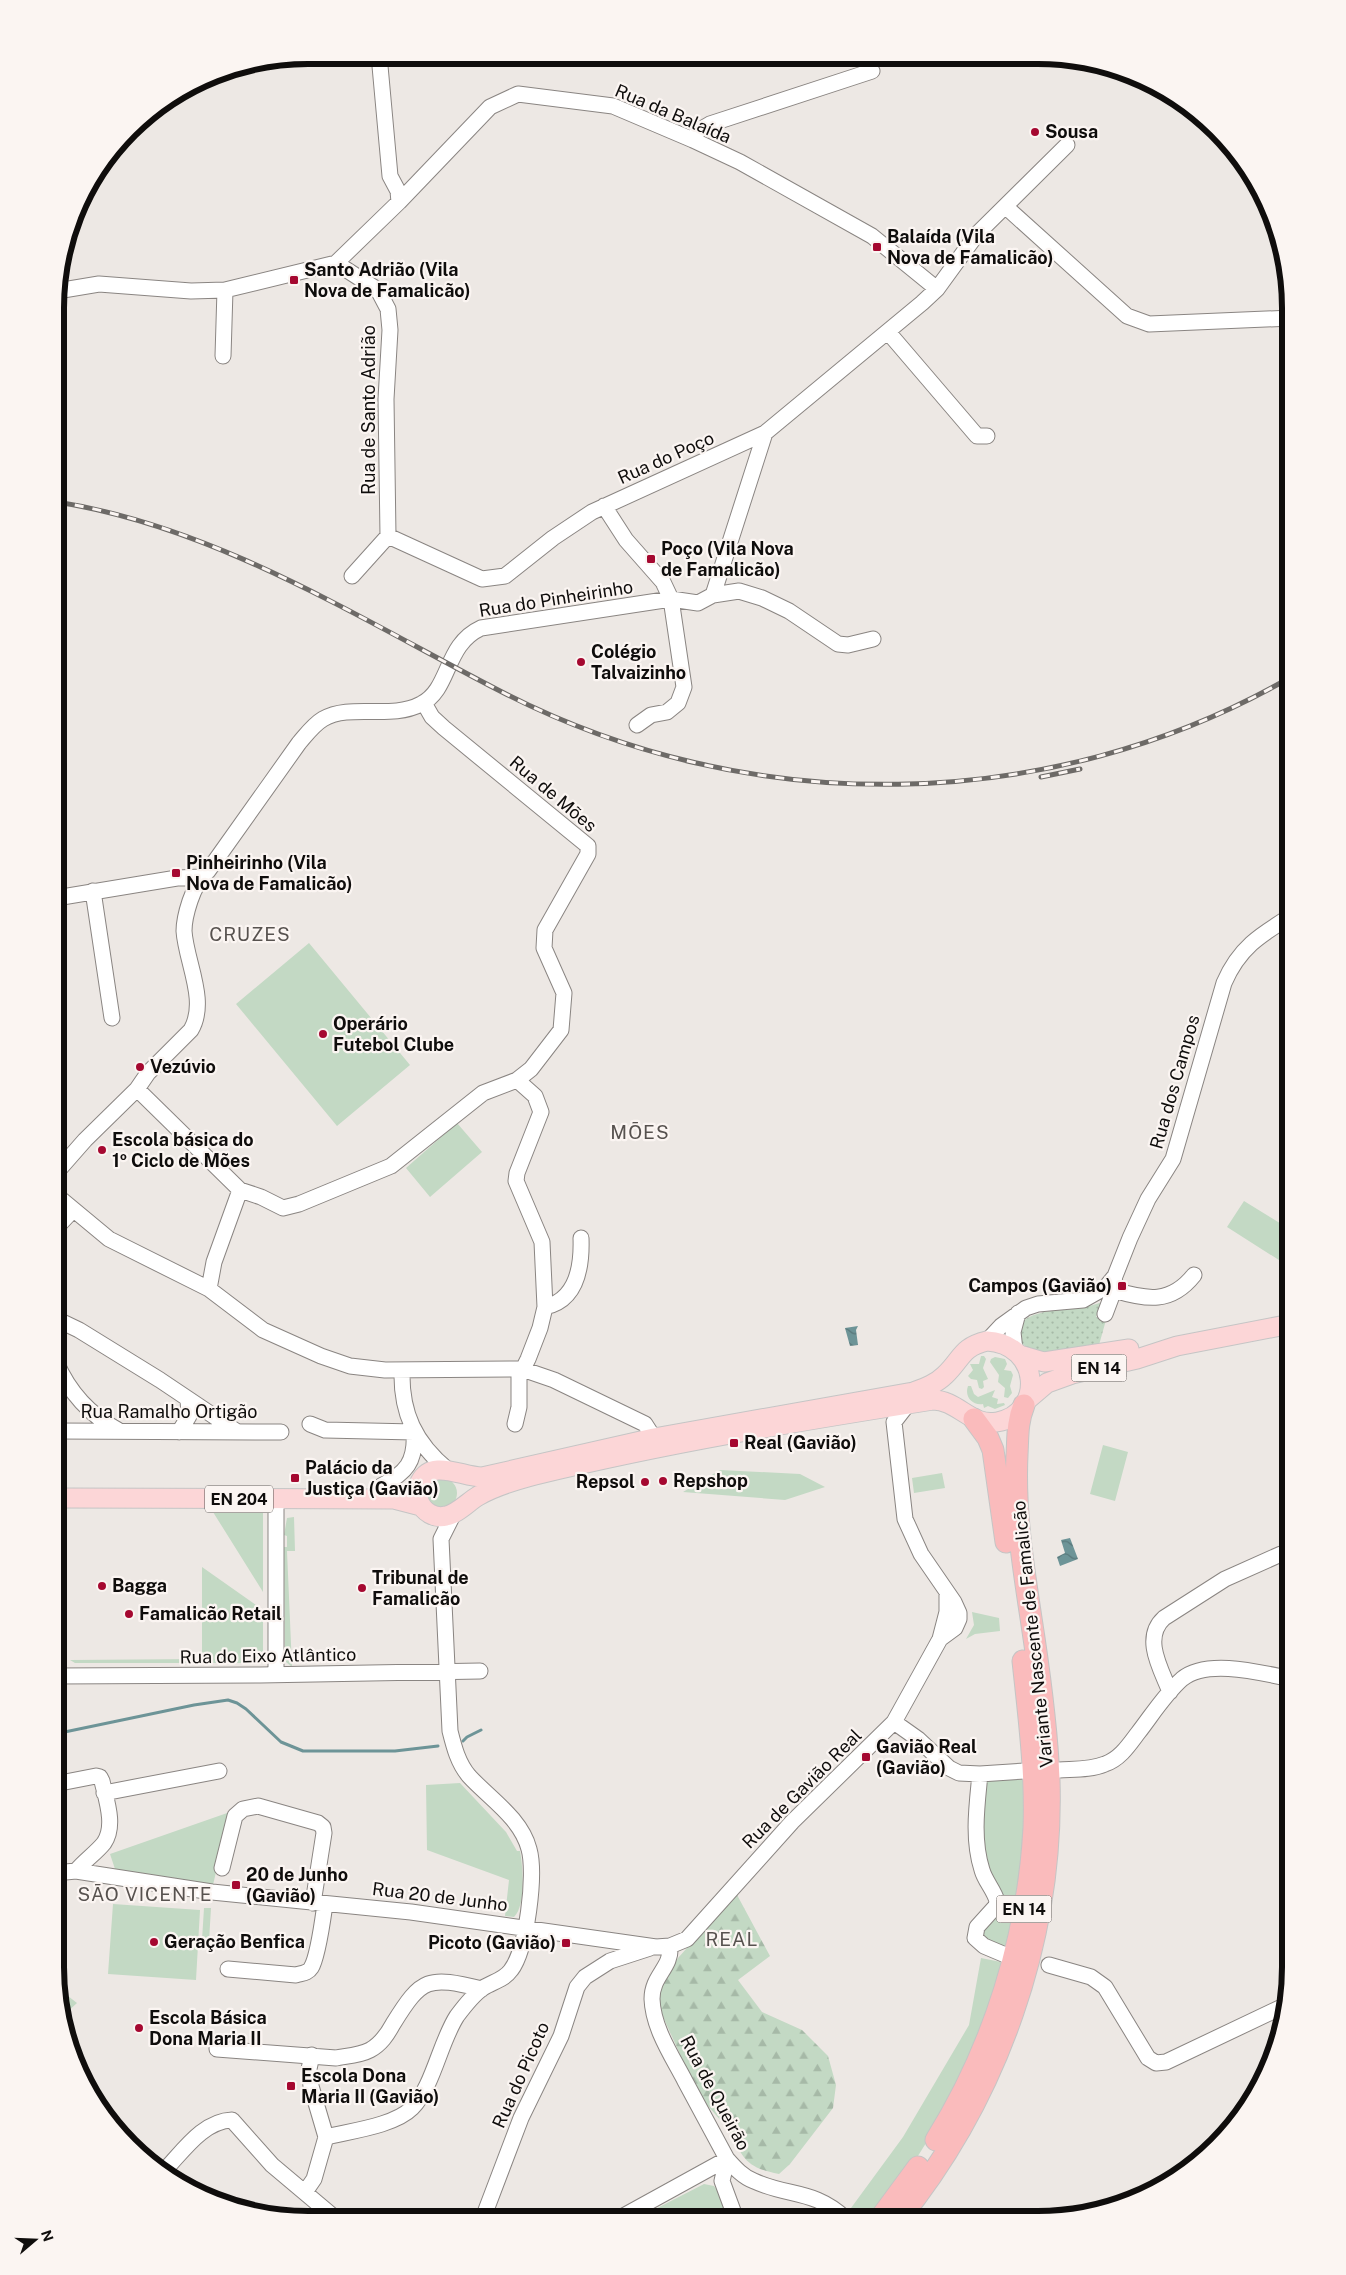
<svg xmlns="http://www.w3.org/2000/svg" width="1346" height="2275" viewBox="0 0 1346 2275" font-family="'Public Sans',sans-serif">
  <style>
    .green { fill: #c3d9c4 }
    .forest { fill: url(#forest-firs) }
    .garden { fill: url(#garden-dots) }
    .water { fill: url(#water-waves) }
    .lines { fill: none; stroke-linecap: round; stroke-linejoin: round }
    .stream { stroke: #6d9497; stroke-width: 3 }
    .minor-casing { stroke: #8a8582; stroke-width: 17 }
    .major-casing { stroke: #c5c5c5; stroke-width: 21 }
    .highway-casing { stroke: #c5c5c5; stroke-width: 23 }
    .minor { stroke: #fff; stroke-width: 15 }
    .major { stroke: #fcd6d7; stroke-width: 19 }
    .highway { stroke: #fabbbc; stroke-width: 21 }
    .rail-casing { stroke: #6d6a67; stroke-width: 5 }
    .rail { stroke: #fbf5f2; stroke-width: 3; stroke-dasharray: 9; stroke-linecap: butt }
    .poi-dot { fill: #a50830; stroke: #fbf5f2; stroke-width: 2 }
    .labels { text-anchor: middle; stroke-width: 4.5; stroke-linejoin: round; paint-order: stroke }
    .shield { fill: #fbf5f2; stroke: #565351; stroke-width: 1 }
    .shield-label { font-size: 16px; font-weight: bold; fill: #0f0d0c }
    .street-label { font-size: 18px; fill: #0f0d0c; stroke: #fbf5f2 }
    .poi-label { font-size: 18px; font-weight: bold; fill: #0f0d0c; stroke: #fbf5f2; text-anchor: start }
    .neighbourhood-label { font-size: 19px; letter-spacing: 1px; fill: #57524f; stroke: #fbf5f2 }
    .rim { fill: none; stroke: #0f0d0c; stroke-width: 6 }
  </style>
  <defs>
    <pattern id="forest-firs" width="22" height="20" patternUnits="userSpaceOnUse" patternTransform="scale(1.25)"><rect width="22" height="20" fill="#c3d9c4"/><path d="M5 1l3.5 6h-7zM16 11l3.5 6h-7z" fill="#a6b9a7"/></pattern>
    <pattern id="garden-dots" width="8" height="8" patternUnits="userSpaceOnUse" patternTransform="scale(1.25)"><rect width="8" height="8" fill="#c3d9c4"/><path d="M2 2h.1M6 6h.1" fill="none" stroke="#a6b9a7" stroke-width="1.8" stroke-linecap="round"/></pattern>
    <pattern id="water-waves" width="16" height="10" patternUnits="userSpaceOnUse" patternTransform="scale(1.25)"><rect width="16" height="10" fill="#6d9497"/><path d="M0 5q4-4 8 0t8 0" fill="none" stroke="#58777a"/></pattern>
  </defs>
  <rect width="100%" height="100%" fill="#ede8e4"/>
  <path class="green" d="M 309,943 L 410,1065 L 337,1126 L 236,1004 Z
    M 457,1123 L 482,1152 L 430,1197 L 406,1168 Z
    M 1244,1201 L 1291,1230 L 1291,1245 L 1282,1262 L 1227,1227 Z
    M 981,1356 L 984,1356 L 986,1359 L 983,1368 L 988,1379 L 983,1381 L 984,1387 L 982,1389 L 979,1388 L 977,1380 L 971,1379 L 968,1376 L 973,1370 L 970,1364 L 979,1364 Z
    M 995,1357 L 1005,1359 L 1007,1364 L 1004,1370 L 1011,1371 L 1013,1375 L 1010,1386 L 1012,1393 L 1008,1398 L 1004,1397 L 1005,1388 L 998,1382 L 999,1375 L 990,1362 L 991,1359 Z
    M 968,1386 L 971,1386 L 974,1394 L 978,1397 L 995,1390 L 992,1397 L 998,1399 L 997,1404 L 1004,1403 L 1005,1405 L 995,1409 L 988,1406 L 984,1408 L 983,1404 C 973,1406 964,1397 968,1386 Z
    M 1103,1445 L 1128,1452 L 1115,1501 L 1090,1494 Z
    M 720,1470 L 800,1474 L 825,1487 L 785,1500 L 683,1492 Z
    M 942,1473 L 945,1488 L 914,1493 L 912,1478 Z
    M427 1493a15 15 0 1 1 30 0a15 15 0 1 1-30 0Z
    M 213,1512 L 263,1512 L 263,1592 Z
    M 294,1517 L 295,1551 L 287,1551 L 292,1667 L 286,1662 L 285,1658 L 284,1547 L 287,1547 L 287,1536 L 284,1535 L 287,1518 Z
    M 202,1567 L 263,1610 L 263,1663 L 75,1663 L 70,1660 L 202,1659 Z
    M 972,1612 L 999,1618 L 1000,1631 L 975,1634 L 966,1639 L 974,1625 Z
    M 984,1779 L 1024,1780 L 1029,1822 L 1011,1949 L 980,1938 L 984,1930 L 1006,1908 L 992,1879 L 983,1840 Z
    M 460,1783 L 506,1832 L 517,1851 L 520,1851 C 523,1866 526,1906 514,1917 L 505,1916 L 509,1880 L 427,1850 L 426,1785 Z
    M 230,1812 L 213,1885 L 115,1869 L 110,1854 Z
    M 113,1904 L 200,1910 L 196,1980 L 108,1974 Z
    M 204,1908 L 211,1908 L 209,1941 L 202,1940 Z
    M 981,1958 L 1006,1963 C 978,2057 934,2145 870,2220 L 863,2220 L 851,2208 L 903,2137 L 969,2025 Z
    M 59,1989 L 77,2003 L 64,2015 Z
    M 704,2184 L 714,2186 L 721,2196 L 728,2219 L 636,2219 Z"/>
  <path class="forest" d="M 736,1893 L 770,1956 L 738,1980 L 762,2012 L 802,2030 L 828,2056 L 836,2085 L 833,2108 L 790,2164 L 779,2174 C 743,2167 744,2157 728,2130 C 722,2121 714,2113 707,2105 L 703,2105 L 659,2008 L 660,1985 L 678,1958 Z"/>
  <path class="garden" d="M 1102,1302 L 1096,1317 L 1106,1320 L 1099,1345 L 1040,1356 L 1018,1341 L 1020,1323 C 1041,1305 1076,1313 1102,1302 Z"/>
  <path class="water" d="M 858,1326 L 856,1330 L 858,1345 L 850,1346 L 845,1328 Z
    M 1070,1538 L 1078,1559 L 1060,1566 L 1057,1557 L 1065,1553 L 1061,1540 Z"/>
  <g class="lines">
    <path class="stream" d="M 55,1734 L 194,1705 L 228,1700 L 237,1703 L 246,1709 L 281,1742 L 303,1751 L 395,1751 L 438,1746
      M 463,1741 L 467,1737 L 481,1730"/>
    <g class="minor-casing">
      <path id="minor" d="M 379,55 L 390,176 L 398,191 L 399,202
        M 693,140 L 698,131 L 710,124 L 872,71
        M 1006,207 L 1127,316 L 1149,324 L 1291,318
        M 336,263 L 399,202 L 490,107 L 518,94 L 613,106 L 693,140 L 740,162 L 872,236 L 937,289
        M 57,291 L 99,284 L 191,291 L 225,290 L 336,263 L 378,290 L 388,309 L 390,330 L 386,399 L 388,536
        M 888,332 L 977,436 L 987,436
        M 223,356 L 225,290
        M 604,506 L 626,540 L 663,582 L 671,599 L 684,687 L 678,703 L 667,712 L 651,715 L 637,725
        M 388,536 L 482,579 L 505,576 L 553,538 L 592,512 L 765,433 L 922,303 L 937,289 L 977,234 L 1067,145
        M 352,576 L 388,536
        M 713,595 L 765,433
        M 93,891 L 112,1018
        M 56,898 L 177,878 L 201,877
        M 137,1089 L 240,1190 L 261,1197 L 283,1208 L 299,1204 L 391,1166 L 483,1093 L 517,1080 L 531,1069 L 561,1030 L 564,993 L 544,948 L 545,930 L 588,854 L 588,846 L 444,728 L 432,717 L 424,703
        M 56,1173 L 85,1140 L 137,1089 L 148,1073 L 191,1030 C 208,1001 186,962 184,931 C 184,921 187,910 190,901 C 194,889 199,879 208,871 L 299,743 C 306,735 313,725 323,719 C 351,703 391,720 421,704 C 451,689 444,645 481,628 L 671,599 L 698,603 L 713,595 L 739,591 L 762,598 L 789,611 L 838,644 L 848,645 L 873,639
        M 56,1195 L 109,1239 L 209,1289 L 263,1330 L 321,1356 L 350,1366 L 385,1370 L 522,1369 L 554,1380 L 645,1424 L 654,1438
        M 56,1228 L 73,1210
        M 209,1289 L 214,1262 L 240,1190
        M 1114,1290 C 1147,1300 1171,1304 1194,1275
        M 545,1307 C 577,1300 582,1266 581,1238
        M 1105,1314 L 1114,1290 L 1115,1282
        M 56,1319 L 79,1330 L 160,1380 L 236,1431
        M 987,1341 L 1001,1326 L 1026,1308 L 1038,1304 L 1083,1300 L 1106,1287 L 1115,1276 L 1130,1238 L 1148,1199 L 1173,1159 L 1224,983 C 1239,948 1260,935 1291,916
        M 1015,1350 L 1013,1332 L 1018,1313
        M 56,1362 C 69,1392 88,1414 118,1430
        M 402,1371 C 401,1413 415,1443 448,1470
        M 908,1404 L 894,1422 L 905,1519 L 921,1554 L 954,1602 L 959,1613 L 959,1619 L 955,1628 L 940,1639
        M 310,1424 L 325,1430 L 414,1432
        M 515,1424 L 519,1407 L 519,1377 L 528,1359 L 540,1328 L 545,1307 L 542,1242 L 516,1181 L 517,1173 L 541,1112 L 535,1096 L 517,1080
        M 56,1431 L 281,1432
        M 179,1432 L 189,1416 L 188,1399
        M 381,1486 C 406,1473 416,1462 414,1432
        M 276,1675 L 276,1499
        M 55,1676 L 260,1675 L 480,1671
        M 1170,1692 C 1161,1669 1142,1638 1164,1618 L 1225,1579 L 1281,1554
        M 894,1722 L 918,1739 L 949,1768 L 959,1773 L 980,1774 L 1025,1771
        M 1059,1770 C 1074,1769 1091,1770 1105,1764 C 1120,1759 1129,1745 1138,1733 C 1152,1715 1165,1694 1182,1679 C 1207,1658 1262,1673 1291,1679
        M 980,1774 C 977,1805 972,1839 982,1870 C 985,1881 994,1890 997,1901 L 996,1906 L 977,1927 L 975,1938 L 984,1946 L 1003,1954
        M 55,1784 L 96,1776 L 100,1777 L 102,1781 C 106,1799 116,1826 104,1843 C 96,1853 84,1861 76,1871
        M 104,1793 L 219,1771
        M 222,1868 L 235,1816 L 243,1809 L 258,1806 L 318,1823 L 323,1827 L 324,1833 L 313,1903
        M 55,1873 L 76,1871 L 212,1892 L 411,1912 L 656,1947 L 670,1946 L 687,1939 L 792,1822 L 894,1722 L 940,1639 L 947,1612 L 947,1592
        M 670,1946 C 672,1968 652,1975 652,1999 C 653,2028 672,2056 685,2081 C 699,2107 713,2133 727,2159 C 735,2168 743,2177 754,2181 C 789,2197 814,2189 846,2219
        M 1049,1965 L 1091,1977 L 1105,1987 L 1148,2058 L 1156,2063 L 1166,2062 L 1286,2005
        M 228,1969 L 296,1975 C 302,1973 308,1973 311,1968 C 318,1957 323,1918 325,1904
        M 217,2049 L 336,2058 C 347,2056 361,2055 370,2050 C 381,2044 387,2035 393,2024 C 422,1977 428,1976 482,1989
        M 326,2137 C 350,2131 394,2126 412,2108 C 433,2087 440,2042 457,2016 C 463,2008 474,1994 483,1988 C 492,1982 504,1980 511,1970 C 527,1949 536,1874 529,1849 C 521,1818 489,1798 469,1776 C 458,1763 454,1747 450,1731 L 441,1539 L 454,1513
        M 727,2159 L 722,2181 L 736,2219
        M 162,2173 C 182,2153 202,2121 232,2120 L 272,2165 L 335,2218
        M 305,2192 L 314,2179 L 326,2137 L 311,2086 L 309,2069 L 312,2055
        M 483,2218 L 521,2118 L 561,2036 L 577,1987 L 585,1977 L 610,1961 L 650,1948
        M 618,2219 L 727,2159"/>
    </g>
    <g class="major-casing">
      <path id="major" d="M 987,1341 C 1041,1344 1045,1414 997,1422 C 971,1427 958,1400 933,1400 C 800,1421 666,1443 535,1475 C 516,1480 495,1486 478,1496 C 468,1502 457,1514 446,1516 C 435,1519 423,1512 419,1501 C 417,1495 417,1488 420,1482 C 432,1458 462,1477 482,1477 L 654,1438 L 913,1392 C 924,1388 936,1384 945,1375 C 962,1359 961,1347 987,1341 Z
        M 1020,1355 L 1044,1362 L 1129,1349
        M 1027,1400 L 1047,1383 L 1072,1374 L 1137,1359 L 1177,1346 L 1291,1324
        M 56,1498 L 394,1499 L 421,1506"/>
    </g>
    <g class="highway-casing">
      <path id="highway" d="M 974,1419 L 988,1438 L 993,1450 L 1006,1542
        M 936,2140 C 994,2047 1028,1937 1034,1828 C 1036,1772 1029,1717 1023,1661
        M 879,2220 L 918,2167
        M 898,2220 C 998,2097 1054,1937 1049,1779 C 1047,1732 1041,1685 1034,1638 C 1025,1577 1014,1517 1017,1455 C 1018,1437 1017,1422 1024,1405"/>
    </g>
    <use href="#minor" class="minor"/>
    <use href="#major" class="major"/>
    <use href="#highway" class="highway"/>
    <g class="rail-casing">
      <path id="rail" d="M 57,502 C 217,527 360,619 502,692 C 748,819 1050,816 1291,677
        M 1041,777 L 1080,769"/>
    </g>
    <use href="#rail" class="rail"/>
  </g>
  <g class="poi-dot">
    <circle cx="1035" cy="132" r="5"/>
    <rect x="872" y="242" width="10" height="10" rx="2.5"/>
    <rect x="289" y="275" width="10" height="10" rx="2.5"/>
    <rect x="646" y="554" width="10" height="10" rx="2.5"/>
    <circle cx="581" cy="662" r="5"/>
    <rect x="171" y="868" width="10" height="10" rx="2.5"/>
    <circle cx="323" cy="1034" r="5"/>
    <circle cx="140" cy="1067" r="5"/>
    <circle cx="102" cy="1150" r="5"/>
    <rect x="1117" y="1281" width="10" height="10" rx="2.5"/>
    <rect x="729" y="1438" width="10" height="10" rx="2.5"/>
    <rect x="290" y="1473" width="10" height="10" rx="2.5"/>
    <circle cx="663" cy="1481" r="5"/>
    <circle cx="645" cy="1482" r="5"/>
    <circle cx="102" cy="1586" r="5"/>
    <circle cx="362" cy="1588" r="5"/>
    <circle cx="129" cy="1614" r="5"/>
    <rect x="861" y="1752" width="10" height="10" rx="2.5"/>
    <rect x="231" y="1880" width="10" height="10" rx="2.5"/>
    <circle cx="154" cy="1942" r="5"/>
    <rect x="561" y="1938" width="10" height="10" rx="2.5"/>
    <circle cx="139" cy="2028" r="5"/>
    <rect x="286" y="2081" width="10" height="10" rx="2.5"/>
  </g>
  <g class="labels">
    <g class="shield">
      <rect x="1071.5" y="1354.5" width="55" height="27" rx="4"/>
      <rect x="205" y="1485.5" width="68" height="27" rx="4"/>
      <rect x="996.5" y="1895.5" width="55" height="27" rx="4"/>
    </g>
    <g class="shield-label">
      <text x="1099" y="1374">EN 14</text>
      <text x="239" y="1505">EN 204</text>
      <text x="1024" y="1915">EN 14</text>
    </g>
    <g class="street-label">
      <text transform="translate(673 114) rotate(23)" y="6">Rua da Balaída</text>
      <text transform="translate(369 410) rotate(-90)" y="6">Rua de Santo Adrião</text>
      <text transform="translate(666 458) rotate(-24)" y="6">Rua do Poço</text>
      <text transform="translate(556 599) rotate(-9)" y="6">Rua do Pinheirinho</text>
      <text transform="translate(553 794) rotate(40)" y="6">Rua de Mões</text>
      <text transform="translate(1175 1082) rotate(-74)" y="6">Rua dos Campos</text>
      <text x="169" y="1418">Rua Ramalho Ortigão</text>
      <text transform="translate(1033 1634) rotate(-96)" y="6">Variante Nascente de Famalicão</text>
      <text transform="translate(268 1656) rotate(-1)" y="6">Rua do Eixo Atlântico</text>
      <text transform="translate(802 1789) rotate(-45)" y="6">Rua de Gavião Real</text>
      <text transform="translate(440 1897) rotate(7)" y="6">Rua 20 de Junho</text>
      <text transform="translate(521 2075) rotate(-66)" y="6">Rua do Picoto</text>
      <text transform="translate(715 2093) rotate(62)" y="6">Rua de Queirão</text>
    </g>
    <g class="poi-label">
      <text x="1045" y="138">Sousa</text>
      <text x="887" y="243">Balaída (Vila<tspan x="887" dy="21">Nova de Famalicão)</tspan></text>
      <text x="304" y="276">Santo Adrião (Vila<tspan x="304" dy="21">Nova de Famalicão)</tspan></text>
      <text x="661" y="555">Poço (Vila Nova<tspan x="661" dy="21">de Famalicão)</tspan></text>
      <text x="591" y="658">Colégio<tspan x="591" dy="21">Talvaizinho</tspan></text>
      <text x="186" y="869">Pinheirinho (Vila<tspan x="186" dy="21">Nova de Famalicão)</tspan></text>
      <text x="333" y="1030">Operário<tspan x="333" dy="21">Futebol Clube</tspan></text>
      <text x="150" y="1073">Vezúvio</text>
      <text x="112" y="1146">Escola básica do<tspan x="112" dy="21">1º Ciclo de Mões</tspan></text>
      <text x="1112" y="1292" text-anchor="end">Campos (Gavião)</text>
      <text x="744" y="1449">Real (Gavião)</text>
      <text x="305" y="1474">Palácio da<tspan x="305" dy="21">Justiça (Gavião)</tspan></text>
      <text x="673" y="1487">Repshop</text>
      <text x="635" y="1488" text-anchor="end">Repsol</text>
      <text x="372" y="1584">Tribunal de<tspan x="372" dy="21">Famalicão</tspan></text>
      <text x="112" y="1592">Bagga</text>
      <text x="139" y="1620">Famalicão Retail</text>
      <text x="876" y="1753">Gavião Real<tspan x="876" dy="21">(Gavião)</tspan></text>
      <text x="246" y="1881">20 de Junho<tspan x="246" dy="21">(Gavião)</tspan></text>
      <text x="164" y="1948">Geração Benfica</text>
      <text x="556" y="1949" text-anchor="end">Picoto (Gavião)</text>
      <text x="149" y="2024">Escola Básica<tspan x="149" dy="21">Dona Maria II</tspan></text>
      <text x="301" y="2082">Escola Dona<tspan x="301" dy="21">Maria II (Gavião)</tspan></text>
    </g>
    <g class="neighbourhood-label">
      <text x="250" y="941">CRUZES</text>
      <text x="640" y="1139">MÕES</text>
      <text x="145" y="1901">SÃO VICENTE</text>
      <text x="732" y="1946">REAL</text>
    </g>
  </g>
  <path d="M0 0H1346V2275H0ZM308 64H1038A244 244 0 0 1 1282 308V1967A244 244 0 0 1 1038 2211H308A244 244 0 0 1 64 1967V308A244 244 0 0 1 308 64Z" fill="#fbf5f2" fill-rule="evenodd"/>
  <path class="rim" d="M308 64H1038A244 244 0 0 1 1282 308V1967A244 244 0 0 1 1038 2211H308A244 244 0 0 1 64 1967V308A244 244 0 0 1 308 64Z"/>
  <g transform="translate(35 2240) rotate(71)" stroke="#fbf5f2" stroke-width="4" paint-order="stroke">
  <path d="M0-4L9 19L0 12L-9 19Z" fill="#0f0d0c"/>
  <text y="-8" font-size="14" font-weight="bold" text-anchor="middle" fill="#0f0d0c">N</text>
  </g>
</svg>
